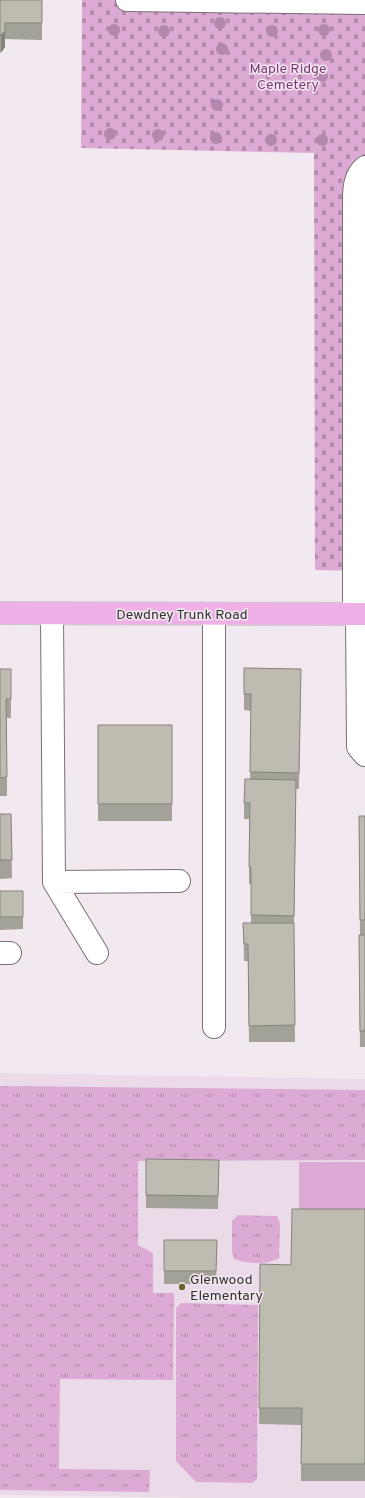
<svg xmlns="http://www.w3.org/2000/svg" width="365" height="1498" viewBox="0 0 365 1498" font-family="Overpass,sans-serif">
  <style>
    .built { fill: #ebdbe8 }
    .grass { fill: url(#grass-tufts) }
    .cemetery { fill: url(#cemetery-stones) }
    .garden { fill: #ddaad5 }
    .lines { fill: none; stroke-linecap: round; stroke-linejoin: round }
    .minor-casing { stroke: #797077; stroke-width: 24 }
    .major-casing { stroke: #cac9ca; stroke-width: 24 }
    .minor { stroke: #fff; stroke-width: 22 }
    .major { stroke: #efb0e7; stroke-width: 22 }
    .tree { fill: #b288ac }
    .wall { fill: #a3a298 }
    .shaded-wall { fill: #85847c }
    .building { fill: #bebcb1; stroke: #85847c }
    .poi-dot { fill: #6e622f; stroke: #f2e8f0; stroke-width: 1.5 }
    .labels { text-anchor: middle; stroke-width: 3; stroke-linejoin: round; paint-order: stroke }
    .park-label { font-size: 14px; fill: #7d3975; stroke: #f2e8f0 }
    .street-label { font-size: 14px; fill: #332f32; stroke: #f2e8f0 }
    .poi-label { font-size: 14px; fill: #332f32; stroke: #f2e8f0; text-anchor: start }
  </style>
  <defs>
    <pattern id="grass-tufts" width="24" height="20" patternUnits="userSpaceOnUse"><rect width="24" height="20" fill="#ddaad5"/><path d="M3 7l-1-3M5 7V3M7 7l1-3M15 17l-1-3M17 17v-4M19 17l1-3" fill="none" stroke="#b48bad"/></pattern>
    <pattern id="cemetery-stones" width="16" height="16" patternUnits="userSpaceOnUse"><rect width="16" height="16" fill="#ddaad5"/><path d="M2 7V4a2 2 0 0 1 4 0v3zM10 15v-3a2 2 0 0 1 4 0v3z" fill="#b48bad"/></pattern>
  </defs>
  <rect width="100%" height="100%" fill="#f2e8f0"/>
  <path class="built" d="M 0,1073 L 365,1079 L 365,1498 L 208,1498 L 0,1495 Z"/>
  <path class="grass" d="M 0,1086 L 365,1090 L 365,1160 L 138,1161 L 138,1245 L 153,1253 L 153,1293 L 174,1293 L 173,1380 L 60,1379 L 59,1469 L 150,1470 L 149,1492 L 0,1490 Z
    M 238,1215 L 277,1216 L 280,1223 L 279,1258 C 268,1265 247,1264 234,1259 L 232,1251 L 232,1221 Z
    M 181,1303 L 258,1305 L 257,1479 L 252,1483 L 196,1482 L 176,1461 L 176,1308 Z"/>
  <path class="cemetery" d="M 82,0 L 365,0 L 365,571 L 315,570 L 314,153 L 81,148 Z"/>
  <path class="garden" d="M 299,1162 L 365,1162 L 365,1214 L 299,1214 Z"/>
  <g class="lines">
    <g class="minor-casing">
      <path id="minor" d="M 127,0 L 365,3
        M 52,614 L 54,882 L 97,953
        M 354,614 L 354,199 C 354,188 355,175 365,167
        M 357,614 L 358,747 L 365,755
        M 54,882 L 179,881
        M 0,953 L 10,953
        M 214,1027 L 214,614"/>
    </g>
    <g class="major-casing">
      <path id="major" d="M 0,613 L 365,614"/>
    </g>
    <use href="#minor" class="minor"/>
    <use href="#major" class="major"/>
  </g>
  <g class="tree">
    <circle cx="220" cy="23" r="6"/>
    <circle cx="114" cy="30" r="6"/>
    <circle cx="324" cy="30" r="6"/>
    <circle cx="164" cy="31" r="6"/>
    <circle cx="272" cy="31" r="6"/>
    <circle cx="222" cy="49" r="6"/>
    <circle cx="326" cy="55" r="6"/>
    <circle cx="322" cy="76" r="6"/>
    <circle cx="217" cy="105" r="6"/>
    <circle cx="110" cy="134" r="6"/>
    <circle cx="158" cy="135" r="6"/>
    <circle cx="216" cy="138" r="6"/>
    <circle cx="271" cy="140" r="6"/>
    <circle cx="322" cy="140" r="6"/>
  </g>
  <path class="wall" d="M 0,0 L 42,0 L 42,40 L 5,39 L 5,47 L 0,53 Z
    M 244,668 L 301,669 L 299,789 L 296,789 L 294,933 L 295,1042 L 249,1042 L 248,961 L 244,961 L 243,923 L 251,923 L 251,884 L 249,884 L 249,819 L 244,819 L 244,803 L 250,779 L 251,711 L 244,710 Z
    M 0,669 L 11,669 L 11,718 L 7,718 L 7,796 L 0,796 Z
    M 98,725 L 172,725 L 172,821 L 98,821 Z
    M 0,814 L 11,814 L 12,878 L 0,879 Z
    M 359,816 L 365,816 L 365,1047 L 360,1047 L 359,935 L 360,935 Z
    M 0,891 L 23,891 L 23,929 L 0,930 Z
    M 219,1160 L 218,1209 L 146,1208 L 146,1195 Z
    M 365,1209 L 365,1481 L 301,1481 L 301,1425 L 259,1424 L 260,1264 L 291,1265 Z
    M 164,1240 L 217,1240 L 216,1284 L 164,1284 Z"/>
  <path class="shaded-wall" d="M 5,31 L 5,47 L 1,53 L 1,36 Z"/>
  <path class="building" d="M 0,0 L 42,0 L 42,23 L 5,23 L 5,31 L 0,36 Z
    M 244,668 L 301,669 L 299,773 L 250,772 L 251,694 L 244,694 Z
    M 0,669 L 11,669 L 11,699 L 6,699 L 7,777 L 0,778 Z
    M 98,725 L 172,725 L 172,804 L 98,804 Z
    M 245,779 L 296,780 L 294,916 L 251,915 L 251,867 L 249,867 L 250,803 L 244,803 Z
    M 0,814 L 11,814 L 12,860 L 0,860 Z
    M 359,816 L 365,816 L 365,920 L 360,920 Z
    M 0,891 L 23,891 L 23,917 L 0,917 Z
    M 243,923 L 294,923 L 295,1025 L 249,1026 L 248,944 L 244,944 Z
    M 359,935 L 365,935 L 365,1031 L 360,1031 Z
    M 146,1159 L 219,1160 L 218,1196 L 146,1195 Z
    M 292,1209 L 365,1209 L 365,1464 L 301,1464 L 302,1408 L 259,1408 L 260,1264 L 291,1265 Z
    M 164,1240 L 217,1240 L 216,1271 L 164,1271 Z"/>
  <circle class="poi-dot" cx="182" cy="1287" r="4"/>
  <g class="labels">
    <g class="park-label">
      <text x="288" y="73">Maple Ridge<tspan x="288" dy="16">Cemetery</tspan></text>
    </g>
    <g class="street-label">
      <text x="182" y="619">Dewdney Trunk Road</text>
    </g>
    <g class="poi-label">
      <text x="190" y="1284">Glenwood<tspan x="190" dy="16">Elementary</tspan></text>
    </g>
  </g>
</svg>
